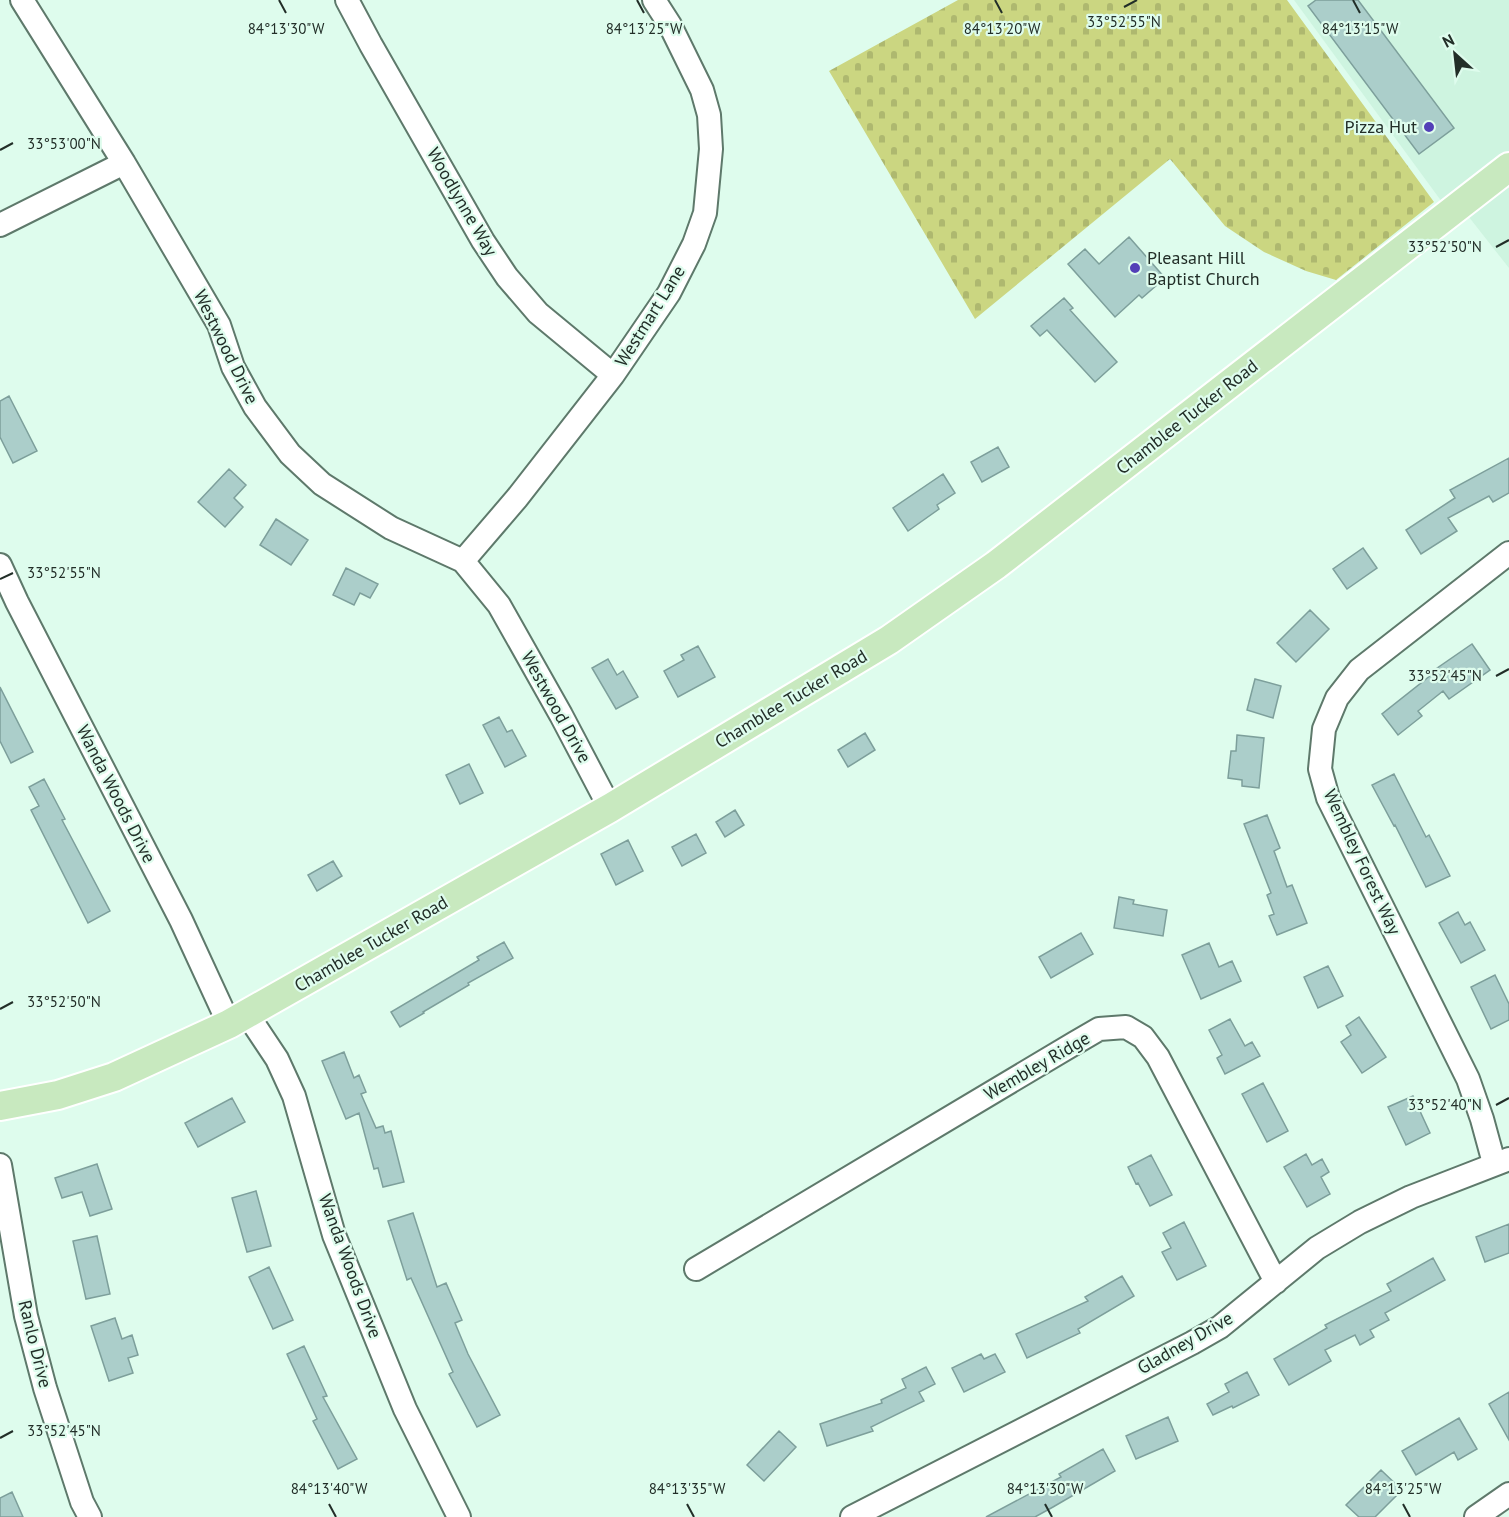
<svg xmlns="http://www.w3.org/2000/svg" width="1509" height="1517" viewBox="0 0 1509 1517" font-family="'PT Sans',sans-serif">
  <style>
    .built { fill: #cef4e0 }
    .cemetery { fill: url(#cemetery-stones) }
    .building { fill: #abceca; stroke: #7d9f9b; stroke-width: 1.5 }
    .lines { fill: none; stroke-linecap: round; stroke-linejoin: round }
    .minor-casing { stroke: #5e796b; stroke-width: 26 }
    .major-casing { stroke: #fff; stroke-width: 32 }
    .minor { stroke: #fff; stroke-width: 22 }
    .major { stroke: #c8e9bf; stroke-width: 28 }
    .ticks { fill: none; stroke: #222e28; stroke-width: 2 }
    .poi-dot { fill: #533fb7; stroke: #defced; stroke-width: 2 }
    .labels { text-anchor: middle; stroke-width: 4.5; stroke-linejoin: round; paint-order: stroke }
    .poi-label { font-size: 18px; fill: #222e28; stroke: #defced; text-anchor: end }
    .street-label { font-size: 18px; fill: #222e28; stroke: #defced }
    .ticks-label { font-size: 15px; text-anchor: middle; fill: #222e28; stroke: #defced; stroke-width: 4.5; stroke-linejoin: round; paint-order: stroke }
  </style>
  <defs>
    <pattern id="cemetery-stones" width="16" height="16" patternUnits="userSpaceOnUse" patternTransform="scale(1.5)"><rect width="16" height="16" fill="#cbd681"/><path d="M2 7V4a2 2 0 0 1 4 0v3zM10 15v-3a2 2 0 0 1 4 0v3z" fill="#aeb86f"/></pattern>
  </defs>
  <rect width="100%" height="100%" fill="#defced"/>
  <path class="built" d="M 1294,0 L 1509,0 L 1509,268 L 1465,212 L 1453,217 Z"/>
  <path class="cemetery" d="M 958,0 L 1287,0 L 1434,202 L 1336,280 L 1306,271 L 1264,252 L 1225,226 L 1170,159 L 975,319 L 829,71 Z"/>
  <path class="building" d="M 1316,0 L 1358,0 L 1454,128 L 1419,154 L 1308,6 Z
    M 1129,237 L 1165,278 L 1142,298 L 1139,295 L 1115,317 L 1068,264 L 1085,249 L 1099,264 Z
    M 1064,298 L 1073,308 L 1070,310 L 1117,362 L 1095,382 L 1047,330 L 1040,336 L 1031,326 Z
    M 9,396 L 37,451 L 13,463 L 0,437 L 0,401 Z
    M 998,447 L 1009,467 L 982,482 L 971,462 Z
    M 1509,458 L 1509,493 L 1493,502 L 1489,496 L 1448,518 L 1457,531 L 1421,554 L 1406,530 L 1455,498 L 1450,490 Z
    M 229,469 L 246,485 L 234,498 L 243,507 L 225,527 L 198,502 Z
    M 943,474 L 955,493 L 937,505 L 939,509 L 908,531 L 893,508 Z
    M 276,519 L 308,540 L 291,565 L 260,545 Z
    M 1363,548 L 1377,568 L 1347,589 L 1333,569 Z
    M 346,568 L 378,584 L 370,598 L 360,593 L 354,605 L 333,595 Z
    M 1310,610 L 1329,629 L 1296,662 L 1277,643 Z
    M 1472,644 L 1490,670 L 1449,699 L 1443,691 L 1418,711 L 1422,716 L 1398,735 L 1382,714 L 1431,675 L 1430,673 Z
    M 698,646 L 715,677 L 678,697 L 664,671 L 684,660 L 681,655 Z
    M 608,659 L 617,675 L 623,671 L 638,697 L 616,709 L 592,668 Z
    M 1255,679 L 1281,686 L 1273,718 L 1247,710 Z
    M 0,687 L 33,752 L 11,763 L 0,741 Z
    M 499,717 L 507,732 L 512,730 L 526,756 L 505,767 L 483,725 Z
    M 865,733 L 875,750 L 848,767 L 838,750 Z
    M 1237,735 L 1264,738 L 1259,788 L 1242,786 L 1242,780 L 1228,778 L 1231,751 L 1236,751 Z
    M 469,764 L 483,793 L 460,804 L 446,775 Z
    M 1394,774 L 1426,837 L 1429,835 L 1450,876 L 1426,887 L 1395,825 L 1394,826 L 1372,785 Z
    M 44,779 L 65,819 L 62,820 L 110,911 L 88,923 L 31,810 L 39,806 L 29,787 Z
    M 735,810 L 744,825 L 725,837 L 716,822 Z
    M 1267,815 L 1280,848 L 1274,851 L 1287,887 L 1292,885 L 1307,923 L 1277,935 L 1269,916 L 1274,914 L 1267,895 L 1271,893 L 1244,824 Z
    M 696,834 L 706,853 L 682,866 L 672,847 Z
    M 628,840 L 643,871 L 616,885 L 601,854 Z
    M 333,861 L 342,876 L 317,891 L 308,875 Z
    M 1119,897 L 1134,900 L 1133,904 L 1167,910 L 1163,936 L 1114,928 Z
    M 1458,912 L 1465,925 L 1470,922 L 1485,950 L 1461,963 L 1439,923 Z
    M 1081,933 L 1093,954 L 1051,978 L 1039,957 Z
    M 504,942 L 513,958 L 468,983 L 469,985 L 423,1012 L 424,1013 L 400,1027 L 391,1012 L 479,960 L 477,957 Z
    M 1209,943 L 1219,967 L 1232,961 L 1241,981 L 1201,999 L 1182,955 Z
    M 1328,966 L 1343,996 L 1318,1008 L 1304,977 Z
    M 1495,975 L 1509,1004 L 1509,1020 L 1491,1029 L 1471,987 Z
    M 1359,1017 L 1386,1057 L 1362,1073 L 1341,1042 L 1351,1035 L 1346,1026 Z
    M 1230,1019 L 1245,1046 L 1252,1042 L 1260,1056 L 1225,1074 L 1217,1058 L 1222,1055 L 1209,1030 Z
    M 344,1052 L 354,1078 L 359,1075 L 366,1092 L 361,1094 L 376,1128 L 383,1126 L 385,1133 L 391,1131 L 404,1182 L 383,1187 L 378,1168 L 374,1169 L 359,1113 L 346,1119 L 322,1061 Z
    M 1263,1083 L 1288,1131 L 1267,1142 L 1242,1094 Z
    M 1413,1096 L 1430,1133 L 1406,1145 L 1388,1107 Z
    M 232,1098 L 245,1122 L 198,1147 L 185,1123 Z
    M 1306,1154 L 1312,1165 L 1322,1159 L 1329,1172 L 1321,1177 L 1330,1194 L 1307,1207 L 1284,1167 Z
    M 1151,1155 L 1172,1195 L 1150,1206 L 1138,1183 L 1136,1184 L 1128,1167 Z
    M 97,1164 L 112,1209 L 90,1216 L 82,1192 L 62,1198 L 55,1178 Z
    M 256,1191 L 271,1246 L 247,1252 L 232,1198 Z
    M 413,1213 L 437,1287 L 446,1283 L 462,1320 L 455,1323 L 468,1354 L 500,1415 L 477,1427 L 449,1374 L 453,1372 L 411,1278 L 407,1280 L 388,1221 Z
    M 1184,1222 L 1206,1266 L 1177,1280 L 1162,1252 L 1171,1248 L 1163,1233 Z
    M 1509,1224 L 1509,1253 L 1485,1262 L 1476,1237 Z
    M 97,1236 L 110,1294 L 86,1299 L 73,1241 Z
    M 1433,1258 L 1445,1280 L 1385,1313 L 1389,1320 L 1370,1330 L 1374,1337 L 1360,1345 L 1355,1335 L 1325,1350 L 1331,1361 L 1289,1385 L 1274,1359 L 1327,1328 L 1325,1325 L 1391,1291 L 1387,1284 Z
    M 269,1267 L 293,1320 L 273,1329 L 249,1277 Z
    M 1122,1276 L 1134,1296 L 1078,1329 L 1080,1333 L 1027,1358 L 1016,1334 L 1088,1301 L 1085,1297 Z
    M 115,1318 L 122,1339 L 132,1335 L 138,1355 L 128,1358 L 133,1373 L 109,1381 L 91,1326 Z
    M 304,1346 L 327,1396 L 323,1397 L 357,1459 L 338,1469 L 313,1421 L 317,1419 L 287,1354 Z
    M 981,1354 L 984,1359 L 995,1354 L 1005,1372 L 964,1392 L 952,1368 Z
    M 926,1367 L 935,1384 L 919,1392 L 924,1401 L 871,1427 L 873,1431 L 827,1446 L 820,1424 L 882,1403 L 881,1400 L 906,1388 L 902,1379 Z
    M 1247,1372 L 1259,1395 L 1233,1408 L 1232,1406 L 1213,1415 L 1207,1404 L 1229,1392 L 1225,1384 Z
    M 1509,1392 L 1509,1440 L 1489,1404 Z
    M 1168,1417 L 1178,1441 L 1136,1459 L 1126,1436 Z
    M 1459,1418 L 1477,1449 L 1458,1460 L 1454,1452 L 1416,1475 L 1402,1451 Z
    M 779,1431 L 796,1447 L 764,1481 L 747,1465 Z
    M 1103,1449 L 1115,1471 L 1053,1507 L 1035,1517 L 986,1517 L 1061,1477 L 1059,1474 Z
    M 1381,1470 L 1402,1490 L 1375,1517 L 1359,1517 L 1346,1505 Z
    M 12,1492 L 23,1517 L 0,1517 L 0,1498 Z"/>
  <g class="lines">
    <g class="minor-casing">
      <path id="minor" d="M 22,0 L 124,163 L 219,325 L 233,367 L 255,407 L 290,454 L 322,484 L 391,528 L 463,561 L 499,605 L 561,715 L 610,808
        M 347,0 L 371,45 L 483,241 L 507,277 L 538,313 L 613,375
        M 0,225 L 124,163
        M 463,561 L 517,498 L 613,375 L 669,293 L 694,244 L 705,213 L 711,149 L 709,115 L 702,90 L 670,25 L 654,0
        M 0,565 L 17,602 L 181,920 L 229,1024
        M 247,1014 L 277,1059 L 294,1096 L 334,1235 L 405,1409 L 459,1517
        M 1494,1163 L 1482,1119 L 1468,1079 L 1328,798 L 1320,769 L 1324,729 L 1337,698 L 1359,670 L 1509,553
        M 0,1165 L 26,1316 L 45,1388 L 82,1502 L 90,1517
        M 696,1269 L 1075,1043 L 1099,1029 L 1126,1027 L 1143,1037 L 1158,1057 L 1276,1282
        M 852,1517 L 1192,1343 L 1220,1327 L 1317,1248 L 1360,1222 L 1411,1197 L 1509,1159
        M 1476,1517 L 1509,1494"/>
    </g>
    <g class="major-casing">
      <path id="major" d="M 0,1106 L 58,1095 L 114,1077 L 229,1024 L 610,808 L 889,640 L 996,565 L 1509,167"/>
    </g>
    <use href="#minor" class="minor"/>
    <use href="#major" class="major"/>
  </g>
  <path class="ticks" d="M 279,0 L 286,13M 637,0 L 644,13M 995,0 L 1002,13M 1353,0 L 1360,13M 1124,7 L 1137,0M 0,150 L 13,143M 1496,247 L 1509,240M 0,579 L 13,573M 1496,676 L 1509,669M 0,1009 L 13,1002M 1496,1105 L 1509,1098M 0,1438 L 13,1431M 329,1504 L 336,1517M 687,1504 L 694,1517M 1045,1504 L 1052,1517M 1403,1504 L 1410,1517"/>
  <g class="poi-dot">
    <circle cx="1429" cy="127" r="6"/>
    <circle cx="1135" cy="268" r="6"/>
  </g>
  <g class="labels">
    <g class="poi-label">
      <text x="1417" y="133">Pizza Hut</text>
      <text x="1147" y="264" text-anchor="start">Pleasant Hill<tspan x="1147" dy="21">Baptist Church</tspan></text>
    </g>
    <g class="street-label">
      <text transform="translate(462 202) rotate(60)" y="6">Woodlynne Way</text>
      <text transform="translate(650 316) rotate(-58)" y="6">Westmart Lane</text>
      <text transform="translate(226 347) rotate(64)" y="6">Westwood Drive</text>
      <text transform="translate(1187 417) rotate(-38)" y="6">Chamblee Tucker Road</text>
      <text transform="translate(791 699) rotate(-31)" y="6">Chamblee Tucker Road</text>
      <text transform="translate(556 707) rotate(61)" y="6">Westwood Drive</text>
      <text transform="translate(116 794) rotate(63)" y="6">Wanda Woods Drive</text>
      <text transform="translate(1362 862) rotate(65)" y="6">Wembley Forest Way</text>
      <text transform="translate(371 944) rotate(-30)" y="6">Chamblee Tucker Road</text>
      <text transform="translate(1037 1066) rotate(-30)" y="6">Wembley Ridge</text>
      <text transform="translate(350 1266) rotate(70)" y="6">Wanda Woods Drive</text>
      <text transform="translate(1185 1343) rotate(-30)" y="6">Gladney Drive</text>
      <text transform="translate(35 1344) rotate(76)" y="6">Ranlo Drive</text>
    </g>
  </g>
  <g class="ticks-label">
    <text x="1124" y="27">33°52'55"N</text>
    <text x="286" y="34">84°13'30"W</text>
    <text x="644" y="34">84°13'25"W</text>
    <text x="1002" y="34">84°13'20"W</text>
    <text x="1360" y="34">84°13'15"W</text>
    <text x="64" y="149">33°53'00"N</text>
    <text x="1445" y="252">33°52'50"N</text>
    <text x="64" y="578">33°52'55"N</text>
    <text x="1445" y="681">33°52'45"N</text>
    <text x="64" y="1007">33°52'50"N</text>
    <text x="1445" y="1110">33°52'40"N</text>
    <text x="64" y="1436">33°52'45"N</text>
    <text x="329" y="1494">84°13'40"W</text>
    <text x="687" y="1494">84°13'35"W</text>
    <text x="1045" y="1494">84°13'30"W</text>
    <text x="1403" y="1494">84°13'25"W</text>
  </g>
  <g transform="translate(1455 54) rotate(333)" stroke="#defced" stroke-width="4.5" paint-order="stroke">
  <path d="M0-4.5L10 22L0 15L-10 22Z" fill="#222e28"/>
  <text y="-9" font-size="16" font-weight="bold" text-anchor="middle" fill="#222e28">N</text>
  </g>
</svg>
